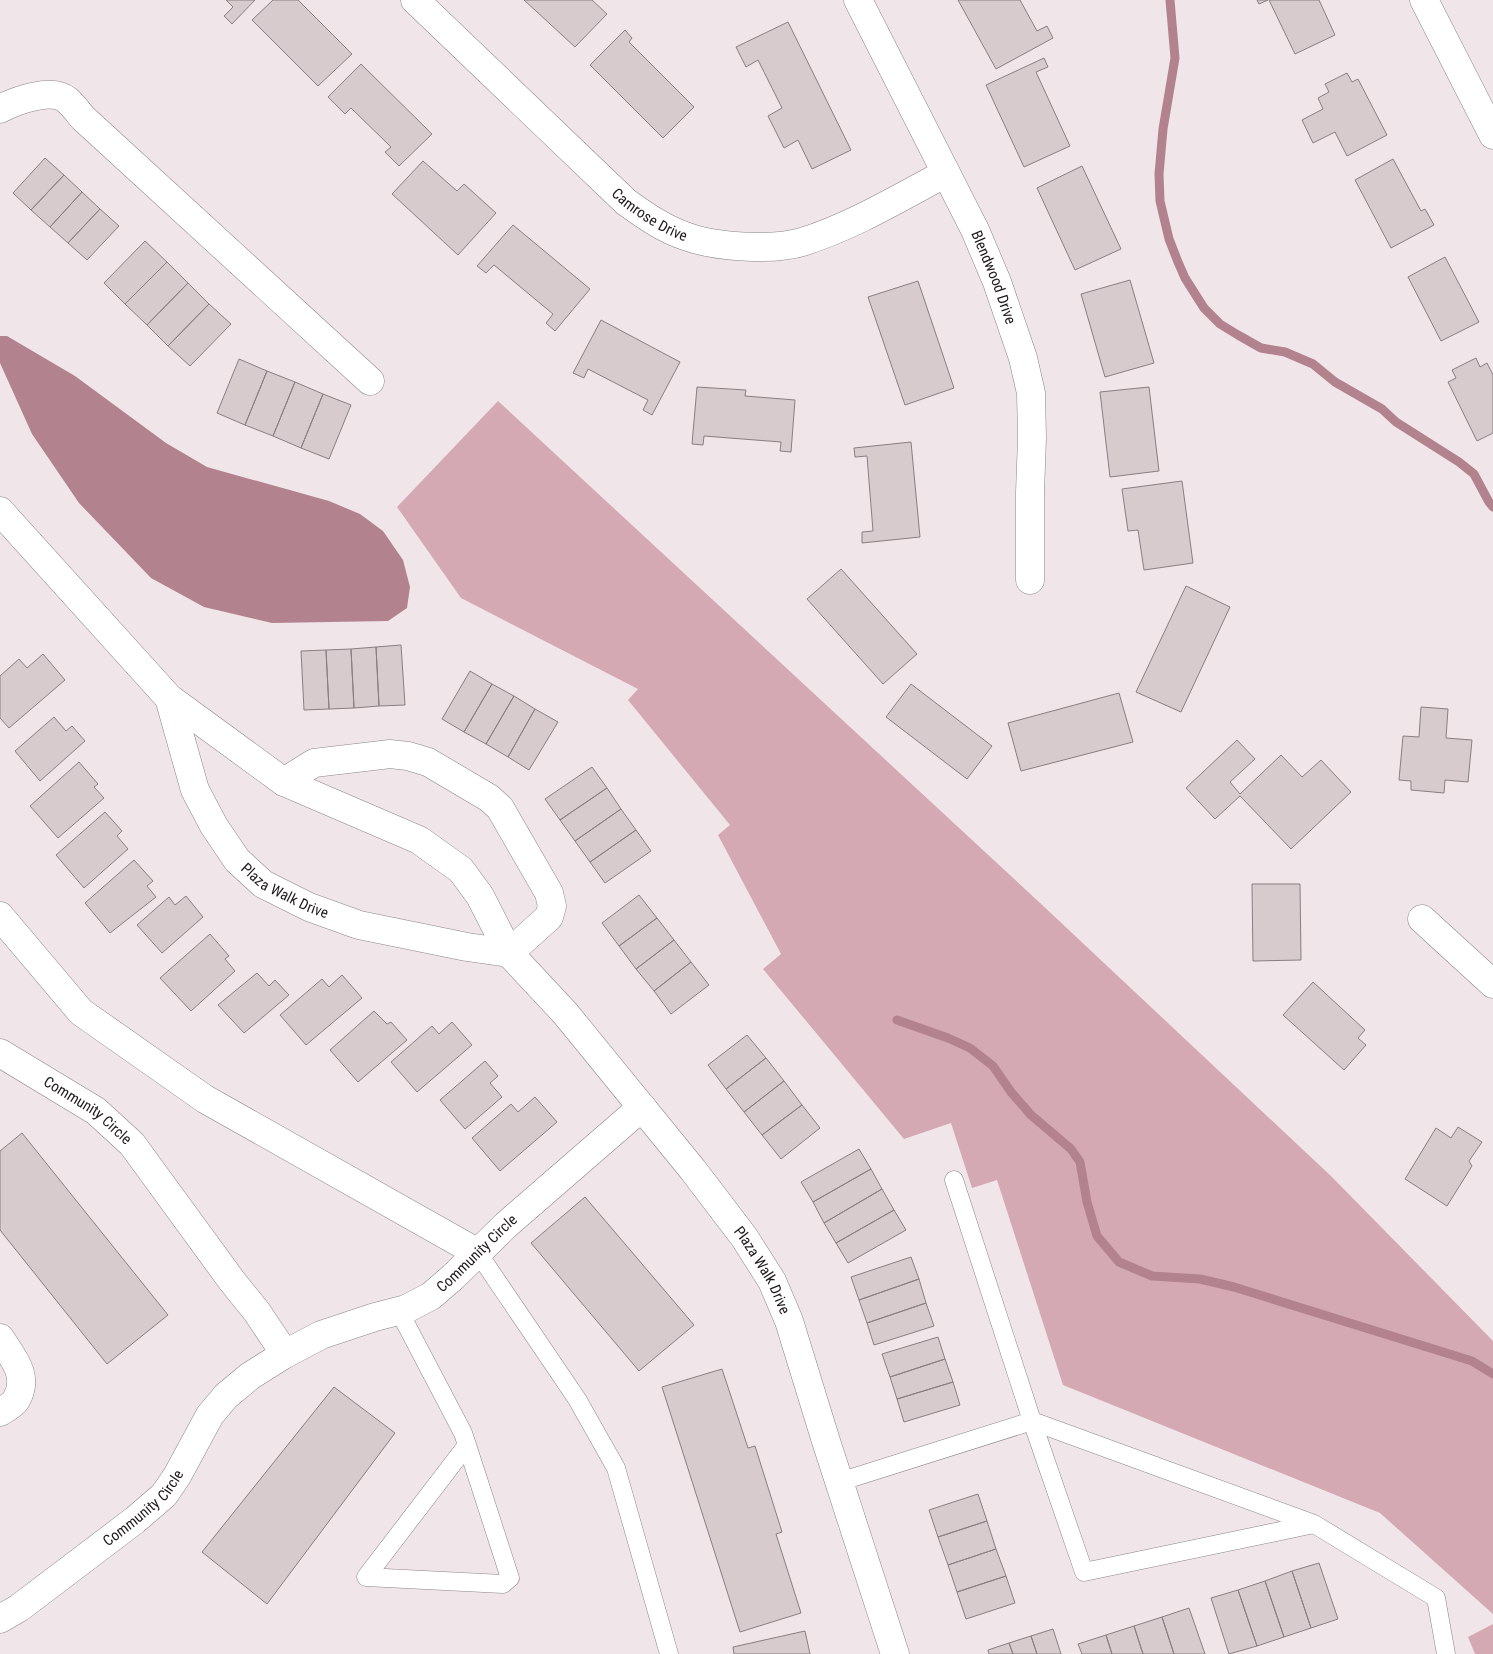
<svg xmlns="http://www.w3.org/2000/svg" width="1493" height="1654" viewBox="0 0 1493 1654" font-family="'Roboto Condensed',sans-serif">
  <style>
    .green { fill: #d4a9b4 }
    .water { fill: #b2838f }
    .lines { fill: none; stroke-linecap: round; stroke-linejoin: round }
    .stream { stroke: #b2838f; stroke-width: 9 }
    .building { fill: #d7cbce; stroke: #897e81 }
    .service-casing { stroke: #8e8486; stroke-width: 19 }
    .minor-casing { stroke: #8e8486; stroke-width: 29 }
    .service { stroke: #fff; stroke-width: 18 }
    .minor { stroke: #fff; stroke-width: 28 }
    .labels { text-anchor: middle; stroke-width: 4.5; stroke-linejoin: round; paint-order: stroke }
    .street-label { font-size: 15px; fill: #1d191a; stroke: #fff }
  </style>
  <rect width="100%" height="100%" fill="#f0e5e8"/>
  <path class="green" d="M 498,401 L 1039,902 L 1332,1177 L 1493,1341 L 1493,1614 L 1380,1513 L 1063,1385 L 997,1180 L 972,1188 L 951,1123 L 904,1139 L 763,969 L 781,954 L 718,835 L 730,825 L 628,700 L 638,689 L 461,598 L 397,507 Z
    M 1493,1624 L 1493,1654 L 1475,1654 L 1468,1637 Z"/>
  <path class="water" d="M 0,336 L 7,336 L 75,376 L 166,443 L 207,467 L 329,501 L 360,514 L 383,531 L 403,560 L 410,587 L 407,608 L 388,621 L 272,623 L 204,607 L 151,578 L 79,503 L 32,434 L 0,363 Z"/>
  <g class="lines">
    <path class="stream" d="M 1170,0 L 1175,58 L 1163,129 L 1159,174 L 1160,201 L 1169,239 L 1178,262 L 1185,278 L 1204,308 L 1220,324 L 1238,335 L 1261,348 L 1285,352 L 1313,364 L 1335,382 L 1382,409 L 1396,422 L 1459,462 L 1474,474 L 1489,502 L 1493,507
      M 897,1020 L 948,1038 L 970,1048 L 993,1066 L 1011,1092 L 1031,1115 L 1071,1149 L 1080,1162 L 1087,1202 L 1097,1236 L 1119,1262 L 1152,1276 L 1200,1279 L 1234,1287 L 1472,1361 L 1493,1374"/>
  </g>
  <path class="building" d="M 226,0 L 255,0 L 232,24 L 224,16 L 233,7 Z
    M 273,0 L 298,0 L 352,54 L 318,86 L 252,20 Z
    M 524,0 L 592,0 L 607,14 L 575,47 Z
    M 958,0 L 1020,0 L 1037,31 L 1047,26 L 1053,38 L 996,69 Z
    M 1257,0 L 1268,0 L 1259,4 Z
    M 1269,0 L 1319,0 L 1335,35 L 1295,54 Z
    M 788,22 L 851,150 L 812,169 L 798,140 L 784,148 L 768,116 L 782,108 L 758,60 L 746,67 L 736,47 Z
    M 625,30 L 632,38 L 629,42 L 694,107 L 663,138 L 590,65 Z
    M 1044,58 L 1048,67 L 1036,72 L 1070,146 L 1024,167 L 986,85 Z
    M 361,64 L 432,134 L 399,166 L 385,152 L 391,147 L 351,108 L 345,114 L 328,97 Z
    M 1347,73 L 1352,82 L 1358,79 L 1387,135 L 1347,156 L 1335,132 L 1313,143 L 1302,120 L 1323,109 L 1318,98 L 1329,92 L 1325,84 Z
    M 45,158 L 64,175 L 31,210 L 13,193 Z
    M 1393,159 L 1421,211 L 1425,209 L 1434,225 L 1391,248 L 1355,180 Z
    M 423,161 L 457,191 L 464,184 L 496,213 L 458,255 L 392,194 Z
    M 1082,166 L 1121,249 L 1075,270 L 1037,188 Z
    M 64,175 L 82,192 L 50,227 L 31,210 Z
    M 82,192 L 100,209 L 68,243 L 50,227 Z
    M 100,209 L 119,226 L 87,260 L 68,243 Z
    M 513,225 L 590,289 L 555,331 L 546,323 L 553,314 L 494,265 L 486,273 L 477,266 Z
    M 145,241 L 167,262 L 125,304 L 104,283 Z
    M 1445,257 L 1479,322 L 1441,341 L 1408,277 Z
    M 167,262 L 188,283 L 147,325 L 125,304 Z
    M 1130,280 L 1154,363 L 1105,377 L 1081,294 Z
    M 918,281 L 954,388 L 905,405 L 868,297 Z
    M 188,283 L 209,304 L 168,346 L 147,325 Z
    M 209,304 L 231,324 L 190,366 L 168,346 Z
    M 601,320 L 680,362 L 652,415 L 643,410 L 648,400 L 588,369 L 584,378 L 573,373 Z
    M 1476,358 L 1480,367 L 1487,363 L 1493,375 L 1493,433 L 1477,441 L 1448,382 L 1456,378 L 1452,370 Z
    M 239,359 L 267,371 L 245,425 L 217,413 Z
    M 267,371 L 295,382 L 273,436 L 245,425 Z
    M 295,382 L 323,394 L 301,448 L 273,436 Z
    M 697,387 L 746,390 L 745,396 L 795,400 L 791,452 L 780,451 L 781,442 L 704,436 L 703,445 L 692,444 Z
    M 1149,387 L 1159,471 L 1110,477 L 1100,392 Z
    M 323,394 L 351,405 L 329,459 L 301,448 Z
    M 911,442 L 920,537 L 862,543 L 862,532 L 873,531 L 867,456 L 855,457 L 854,448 Z
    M 1182,481 L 1193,563 L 1144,570 L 1138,530 L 1128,531 L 1122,489 Z
    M 841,569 L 917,654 L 883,684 L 807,599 Z
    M 1186,586 L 1230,607 L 1181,712 L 1136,692 Z
    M 401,645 L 405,705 L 379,706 L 376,647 Z
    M 376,647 L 379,706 L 354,708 L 351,649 Z
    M 351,649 L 354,708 L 329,709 L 326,650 Z
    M 326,650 L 329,709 L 304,710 L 301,651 Z
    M 43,654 L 65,680 L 9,728 L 0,718 L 0,676 L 19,659 L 27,668 Z
    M 470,671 L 492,684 L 464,732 L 442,719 Z
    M 492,684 L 514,696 L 486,744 L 464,732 Z
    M 911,684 L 992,746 L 967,779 L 886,717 Z
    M 1119,693 L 1133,742 L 1021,771 L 1008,723 Z
    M 514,696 L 535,709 L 508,757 L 486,744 Z
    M 1421,707 L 1448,709 L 1446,738 L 1472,740 L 1468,782 L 1445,780 L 1444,793 L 1411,790 L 1411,781 L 1399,780 L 1403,736 L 1419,737 Z
    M 535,709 L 558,722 L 529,770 L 508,757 Z
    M 54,717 L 66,731 L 72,726 L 85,741 L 40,781 L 15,751 Z
    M 1237,740 L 1255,759 L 1230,782 L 1240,794 L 1281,755 L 1302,777 L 1321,760 L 1351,792 L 1291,849 L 1240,796 L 1215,819 L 1186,788 Z
    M 79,762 L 98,784 L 94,787 L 104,798 L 58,838 L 30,806 Z
    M 592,767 L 607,788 L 560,820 L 545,799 Z
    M 607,788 L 621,809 L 575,841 L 560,820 Z
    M 621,809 L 636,830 L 590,862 L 575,841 Z
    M 105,812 L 122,831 L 117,836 L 128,849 L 84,888 L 56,855 Z
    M 636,830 L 651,851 L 605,883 L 590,862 Z
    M 134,860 L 153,881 L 147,886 L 156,897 L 110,933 L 85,903 Z
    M 1252,884 L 1300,884 L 1301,960 L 1253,961 Z
    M 639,895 L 657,918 L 619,946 L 602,923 Z
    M 186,896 L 203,917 L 162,953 L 137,925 L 169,897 L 175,905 Z
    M 657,918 L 674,940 L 636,969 L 619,946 Z
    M 210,934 L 229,956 L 225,959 L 235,971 L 191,1011 L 160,978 Z
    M 674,940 L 691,962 L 654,991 L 636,969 Z
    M 691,962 L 709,985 L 671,1014 L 654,991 Z
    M 257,973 L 269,986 L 275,980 L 289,995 L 244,1033 L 218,1005 Z
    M 342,975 L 362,998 L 306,1045 L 280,1015 L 322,979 L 329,987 Z
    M 1313,982 L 1365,1030 L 1358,1038 L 1366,1045 L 1344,1070 L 1283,1015 Z
    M 374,1011 L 387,1024 L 391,1022 L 407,1040 L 358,1082 L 330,1050 Z
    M 452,1022 L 472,1045 L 417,1092 L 391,1062 L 432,1026 L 439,1034 Z
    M 747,1035 L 766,1058 L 726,1089 L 708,1065 Z
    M 766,1058 L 784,1081 L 744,1112 L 726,1089 Z
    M 485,1061 L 498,1076 L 490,1083 L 502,1097 L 465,1129 L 440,1100 Z
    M 784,1081 L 802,1105 L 762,1135 L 744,1112 Z
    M 535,1097 L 557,1122 L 500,1171 L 472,1138 L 511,1104 L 518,1112 Z
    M 802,1105 L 820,1128 L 781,1159 L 762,1135 Z
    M 1458,1127 L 1482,1142 L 1469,1161 L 1472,1166 L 1447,1206 L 1405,1179 L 1436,1128 L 1451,1138 Z
    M 22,1133 L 168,1315 L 107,1364 L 0,1230 L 0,1151 Z
    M 859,1149 L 871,1169 L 813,1202 L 801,1182 Z
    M 871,1169 L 882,1189 L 824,1223 L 813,1202 Z
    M 882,1189 L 894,1210 L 836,1243 L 824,1223 Z
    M 585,1197 L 694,1325 L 639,1371 L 531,1243 Z
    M 894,1210 L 906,1230 L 848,1263 L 836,1243 Z
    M 911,1257 L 919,1279 L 859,1300 L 851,1277 Z
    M 919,1279 L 926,1303 L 867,1323 L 859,1300 Z
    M 926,1303 L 934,1326 L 874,1345 L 867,1323 Z
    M 938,1337 L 945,1359 L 890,1377 L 882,1354 Z
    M 945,1359 L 953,1382 L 897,1399 L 890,1377 Z
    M 722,1369 L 748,1448 L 755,1446 L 782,1532 L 776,1534 L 801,1613 L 740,1632 L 662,1387 Z
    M 953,1382 L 960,1405 L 904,1422 L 897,1399 Z
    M 334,1387 L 395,1433 L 267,1604 L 202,1552 Z
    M 978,1494 L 987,1521 L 938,1537 L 929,1510 Z
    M 987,1521 L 996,1549 L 948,1565 L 938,1537 Z
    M 996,1549 L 1006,1576 L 957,1592 L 948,1565 Z
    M 1319,1563 L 1338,1619 L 1311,1628 L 1292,1571 Z
    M 1292,1571 L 1311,1628 L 1284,1637 L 1265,1581 Z
    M 1006,1576 L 1015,1603 L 966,1619 L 957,1592 Z
    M 1265,1581 L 1284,1637 L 1257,1646 L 1238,1590 Z
    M 1238,1590 L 1257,1646 L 1229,1654 L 1211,1598 Z
    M 1189,1608 L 1205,1654 L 1174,1654 L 1162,1617 Z
    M 1162,1617 L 1174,1654 L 1143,1654 L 1134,1626 Z
    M 1134,1626 L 1143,1654 L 1112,1654 L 1106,1635 Z
    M 1053,1629 L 1061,1654 L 1037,1654 L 1031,1636 Z
    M 805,1631 L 810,1654 L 734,1654 L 733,1647 Z
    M 1106,1635 L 1112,1654 L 1082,1654 L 1078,1644 Z
    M 1031,1636 L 1037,1654 L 1013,1654 L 1009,1643 Z
    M 1009,1643 L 1013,1654 L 989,1654 L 988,1650 Z"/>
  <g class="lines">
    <g class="service-casing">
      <path id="service" d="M 954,1180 L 1032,1421 L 1084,1572 L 1314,1524
        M 478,1253 L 577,1399 L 616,1468 L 669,1654
        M 399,1311 L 463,1433 L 467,1445 L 510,1578 L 503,1584 L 366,1577 L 467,1445
        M 839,1482 L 1032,1421 L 1314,1524 L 1436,1598 L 1446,1654"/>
    </g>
    <g class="minor-casing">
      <g id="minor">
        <path id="s1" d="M 415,0 L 626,202 C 644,215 664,229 685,236 C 714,247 772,251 802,242 C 853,226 899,198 946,173"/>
        <path id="s2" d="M 858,0 L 975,230 L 997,282 L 1023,358 L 1031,393 L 1032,438 L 1030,493 L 1030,580"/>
        <path d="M 1424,0 L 1493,135"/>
        <path d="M 0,109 C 15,101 52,87 67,100 C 73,105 78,112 83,118 L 370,381"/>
        <path id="s3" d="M 0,511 L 169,698 L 284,782 L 419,840 L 461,870 L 480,896 L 509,953 L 565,1013 L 693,1170 L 744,1237 L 772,1281 L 789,1321 L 825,1438 L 895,1654"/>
        <path id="s4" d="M 169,698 L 195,790 L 214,826 L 237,860 L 263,884 L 309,907 L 359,925 L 467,947 L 509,953"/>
        <path d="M 284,782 L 314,763 L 390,754 L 408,756 L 428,762 L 489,798 L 500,808 L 549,893 L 552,906 L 549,917 L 509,953"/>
        <path d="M 0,916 L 81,1012 L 205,1099 L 478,1253"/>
        <path d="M 1422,919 L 1493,984"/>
        <path id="s5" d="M 0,1053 L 96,1111 L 132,1144 L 232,1281 L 257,1312 L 285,1354"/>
        <path d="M 0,1338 C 13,1358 30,1376 16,1400 C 13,1405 5,1409 0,1412"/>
        <path id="s6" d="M 0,1619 L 19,1608 L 135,1520 L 164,1495 L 177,1476 L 210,1415 L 226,1396 L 250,1376 L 285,1354 L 321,1335 L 375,1317 L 406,1309 L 431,1296 L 453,1277 L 506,1225 L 642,1107"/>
      </g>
    </g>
    <use href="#service" class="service"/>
    <use href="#minor" class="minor"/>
  </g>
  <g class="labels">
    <g class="street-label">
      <text dy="5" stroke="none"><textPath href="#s1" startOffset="319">Camrose Drive</textPath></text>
      <text dy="5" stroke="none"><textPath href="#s2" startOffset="309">Blendwood Drive</textPath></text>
      <text dy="5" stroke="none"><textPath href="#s4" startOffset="235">Plaza Walk Drive</textPath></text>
      <text dy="5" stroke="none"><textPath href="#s5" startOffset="105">Community Circle</textPath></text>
      <text dy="5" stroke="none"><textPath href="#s6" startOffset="616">Community Circle</textPath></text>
      <text dy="5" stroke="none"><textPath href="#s3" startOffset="1096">Plaza Walk Drive</textPath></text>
      <text dy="5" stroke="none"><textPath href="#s6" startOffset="182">Community Circle</textPath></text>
    </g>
  </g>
</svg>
